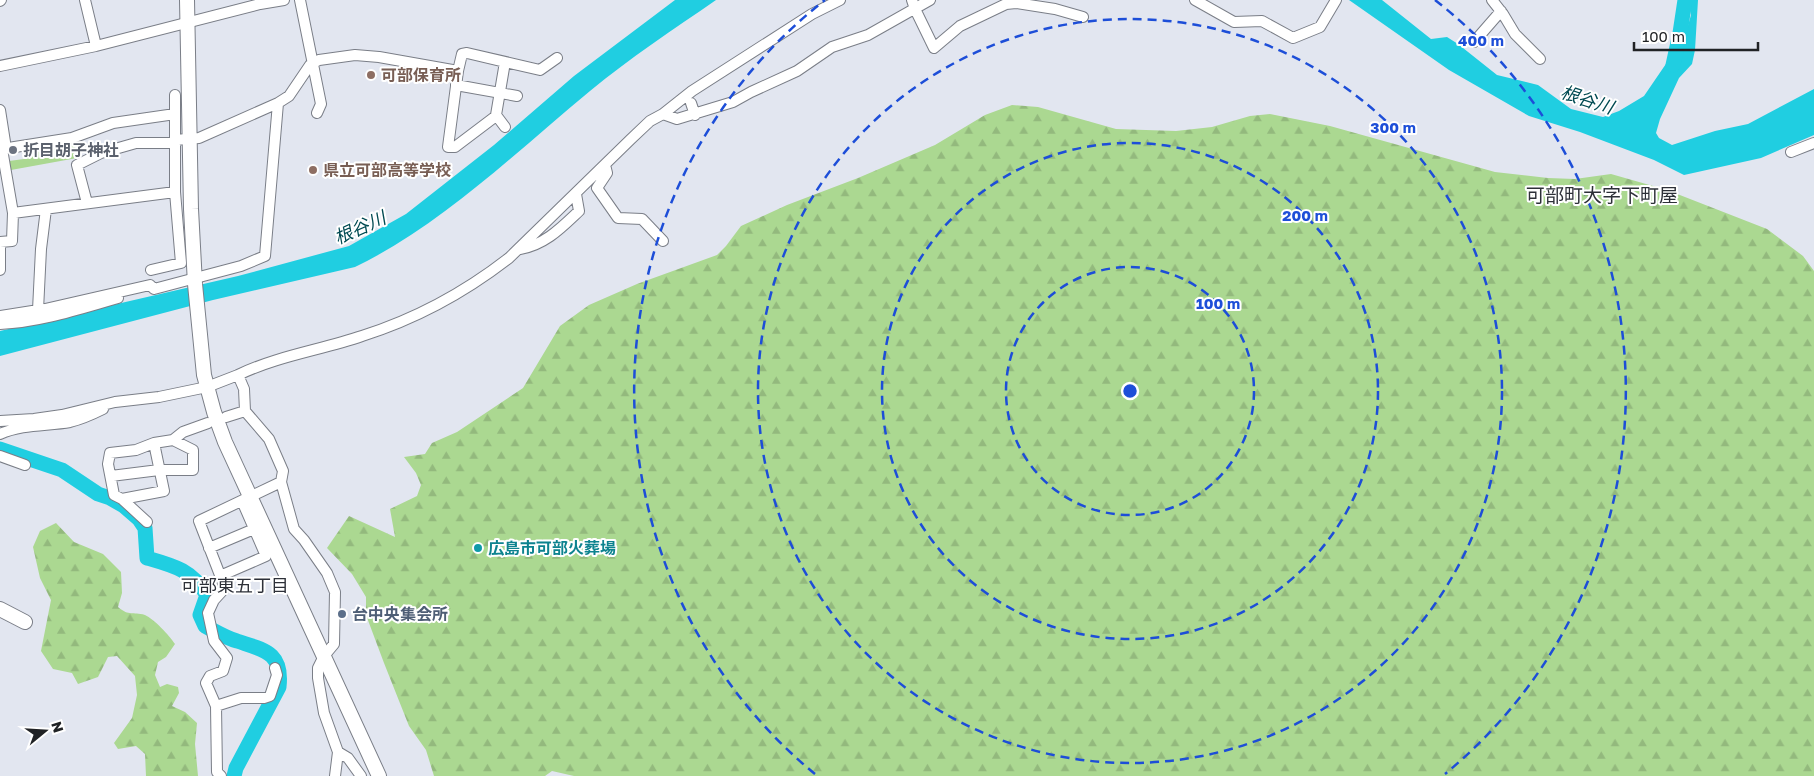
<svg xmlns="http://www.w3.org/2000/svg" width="1814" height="776" viewBox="0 0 1814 776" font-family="'Golos Text','Noto Sans JP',sans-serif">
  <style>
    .forest { fill: url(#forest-firs) }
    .park { fill: #abd891 }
    .water { fill: #20cee1 }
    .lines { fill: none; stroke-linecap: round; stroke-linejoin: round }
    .river { stroke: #20cee1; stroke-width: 15 }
    .street-casing { stroke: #7a7e87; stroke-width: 12 }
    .secondary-casing { stroke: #7a7e87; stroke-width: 16 }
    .street { stroke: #fff; stroke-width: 10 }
    .secondary { stroke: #fff; stroke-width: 14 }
    .ring { fill: none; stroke: #1d4ed8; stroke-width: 2.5; stroke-dasharray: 9 6 }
    .education-dot { fill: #8d6e63; stroke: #fff; stroke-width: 2 }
    .worship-dot { fill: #6b7280; stroke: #fff; stroke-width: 2 }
    .culture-dot { fill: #0f9aa8; stroke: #fff; stroke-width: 2 }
    .service-dot { fill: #5c6f8a; stroke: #fff; stroke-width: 2 }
    .labels { text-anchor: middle; stroke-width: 4; stroke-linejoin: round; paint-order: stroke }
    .education-label { font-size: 16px; font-weight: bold; fill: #785e54; stroke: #fff; text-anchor: start }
    .worship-label { font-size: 16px; font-weight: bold; fill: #5b616d; stroke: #fff; text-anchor: start }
    .culture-label { font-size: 16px; font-weight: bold; fill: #0d838f; stroke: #fff; text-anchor: start }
    .service-label { font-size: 16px; font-weight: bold; fill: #4e5e75; stroke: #fff; text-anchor: start }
    .water-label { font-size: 18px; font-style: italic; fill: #014a52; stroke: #fff }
    .neighbourhood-label { font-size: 18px; fill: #2d3038; stroke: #fff }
    .quarter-label { font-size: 19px; fill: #2d3038; stroke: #fff }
    .centre { fill: #1d4ed8; stroke: #fff; stroke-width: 2.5 }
    .ring-label { font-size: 15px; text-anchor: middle; font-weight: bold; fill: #1d4ed8; stroke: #fff; stroke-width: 4; stroke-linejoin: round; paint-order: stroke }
  </style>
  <defs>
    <pattern id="forest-firs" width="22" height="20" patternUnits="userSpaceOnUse" patternTransform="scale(1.25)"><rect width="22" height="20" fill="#abd891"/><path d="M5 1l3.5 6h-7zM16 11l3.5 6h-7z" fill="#93b97d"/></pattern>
  </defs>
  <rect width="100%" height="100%" fill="#e2e6f0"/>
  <path class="forest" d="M 1012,105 L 1038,107 L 1116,129 L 1176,131 L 1212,127 L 1250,116 L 1270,114 L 1330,126 L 1495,172 L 1548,178 L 1575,179 L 1611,174 L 1667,190 L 1767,229 L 1803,256 L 1814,271 L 1814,776 L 574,776 L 552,771 L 545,776 L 434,776 L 426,750 L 409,726 L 384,663 L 366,615 L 366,597 L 352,574 L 327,548 L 349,516 L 395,537 L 390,509 L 417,496 L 421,485 L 416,473 L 404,457 L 425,454 L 432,443 L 457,432 L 523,388 L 560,326 L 589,305 L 637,284 L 717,255 L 726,246 L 741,226 L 787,205 L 858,178 L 935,145 L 985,115 Z
    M 56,523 L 74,542 L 103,554 L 121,572 L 122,593 L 118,607 C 130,617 132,611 145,615 C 154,619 169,635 175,644 L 166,657 L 158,662 L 155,675 L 160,687 L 167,684 L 178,687 L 179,693 L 172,706 L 185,712 L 197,723 L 195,744 L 198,776 L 146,776 L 145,754 L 136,746 L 118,749 L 114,743 L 132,718 L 137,695 L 135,676 L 117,656 L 108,657 L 98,677 L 78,684 L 72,673 L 53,669 L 41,651 L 51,600 L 40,578 L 33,547 L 40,531 Z"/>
  <path class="park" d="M 74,141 L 77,158 L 11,170 L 9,161 L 24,159 L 23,149 Z"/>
  <path class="water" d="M 675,0 L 716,0 C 674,29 630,58 590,91 C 516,152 442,225 355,267 L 213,300 L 0,356 L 0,331 L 238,276 L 349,246 L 406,214 L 494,145 L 574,76 Z
    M 1349,0 L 1382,0 L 1431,39 L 1447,37 L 1458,44 L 1497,75 L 1538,85 L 1571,109 L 1603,117 L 1619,111 L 1644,96 L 1685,36 L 1691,15 L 1688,0 L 1698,0 L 1695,50 L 1692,64 L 1679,78 L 1660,119 L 1656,133 L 1659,138 L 1672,145 L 1715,131 L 1748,124 L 1814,89 L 1814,135 L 1761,158 L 1684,175 L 1654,160 L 1580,132 L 1529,116 L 1449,70 Z"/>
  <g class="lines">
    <path class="river" d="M 1673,65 L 1680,33 L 1685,0
      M 0,449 L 62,470 L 98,494 L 110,498 L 124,506 L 139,519 L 145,528 L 147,558 C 175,566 191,570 207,595 L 200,615 L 205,626 C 215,631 226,638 237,641 C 264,650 283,652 279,687 L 236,768 L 234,776"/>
    <g class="street-casing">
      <path id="street" d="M 85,0 L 96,46
        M 300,0 L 321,104 L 317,113
        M 840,0 L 812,14 L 692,91 L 663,114 L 677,119 L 733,102 L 751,92 L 797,71 L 832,47 L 868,35 L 930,0
        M 912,0 L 915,9 L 934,48 L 960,26 L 1006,4 L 1016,3 L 1055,9 L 1083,17
        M 1195,0 L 1234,22 L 1262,21 L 1293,38 L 1320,27 L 1336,0
        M 1492,0 L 1503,14 L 1515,34 L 1540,59
        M 0,1 L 1,0
        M 1474,42 L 1501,11
        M 0,66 L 96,46 L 260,4 L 284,0
        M 456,85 L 517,96
        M 691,103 L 695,115
        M 0,110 L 5,142 L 2,149 L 0,149
        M 496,116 L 455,147 L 448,147 L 458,71 L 462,54 L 467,53 L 540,70 L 557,58
        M 505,127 L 496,115 L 505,62
        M 175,140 L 199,138 L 278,103 L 289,96 L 310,65 L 319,60 L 355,55 L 379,57 L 458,71
        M 1791,152 L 1814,143
        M 605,165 L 607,173 L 597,188 L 618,218 L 642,219 L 663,241
        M 87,203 L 77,165 L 101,153 L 136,143 L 175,143
        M 13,213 L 175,192
        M 0,242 L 12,241 L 13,213 L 2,149 L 72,138 L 113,123 L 175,114
        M 520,249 C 545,245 562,227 579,211 L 576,194
        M 0,270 L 0,242
        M 151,270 L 181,263 L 175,192 L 175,95
        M 38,310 L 41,249 L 46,209
        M 0,316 L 45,309 L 150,285 L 154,289 L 241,266 L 265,256 L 278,103
        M 0,324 C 41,322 79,309 118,298
        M 238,375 C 277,356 321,350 362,336 C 416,319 464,293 509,258 L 631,139 L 650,121 L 663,114
        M 226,417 L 245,411
        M 0,421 L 34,419 L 62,415 L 115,402 L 159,397 L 207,387 L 238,375 L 244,389 L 245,411 L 269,439 L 283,471 L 281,482 L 294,529 L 304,540 L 327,573 L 335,592 L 334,644 L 324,656 L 318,668 L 318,678 L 324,713 L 338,752 L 335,776
        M 0,434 C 22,424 47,426 70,422 C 82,419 93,414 103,409
        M 154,443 L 164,491 L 122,499 L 114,495 L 108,464 L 110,453 L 136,450 L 154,443 L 173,440 L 183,432 L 208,423
        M 0,456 L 25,465
        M 111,476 L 159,470 L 193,470 L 193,450 L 173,440
        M 122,499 L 147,522
        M 209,548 L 254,529
        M 220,576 L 266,556 L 242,501
        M 216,706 L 241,698 L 264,698 L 270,696 L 277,675 L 275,668
        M 338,752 L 348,758 L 361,776
        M 221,776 L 217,772 L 216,706 L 206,683 L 210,676 L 223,671 L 227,658 L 214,641 L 208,613 L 214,600 L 225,588 L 199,521 L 281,482"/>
    </g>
    <g class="secondary-casing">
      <path id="secondary" d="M 187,0 L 191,209 L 195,284 L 204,375 L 214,412 L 225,442 L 379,776
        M 0,609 L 25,622"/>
    </g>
    <use href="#street" class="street"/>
    <use href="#secondary" class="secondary"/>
  </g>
  <g class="ring">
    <circle cx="1130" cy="391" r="124"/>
    <circle cx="1130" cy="391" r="248"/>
    <circle cx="1130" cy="391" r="372"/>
    <path d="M815 774A496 496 0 0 1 825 0M1435 0A496 496 0 0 1 1445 774"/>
  </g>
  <g class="education-dot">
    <circle cx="371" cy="75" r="5"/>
    <circle cx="313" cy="170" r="5"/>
  </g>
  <circle class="worship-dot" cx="13" cy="150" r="5"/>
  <circle class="culture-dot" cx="478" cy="548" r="5"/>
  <circle class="service-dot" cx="342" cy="614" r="5"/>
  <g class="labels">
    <g class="education-label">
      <text x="381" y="81">可部保育所</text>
      <text x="323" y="176">県立可部高等学校</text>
    </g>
    <g class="worship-label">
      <text x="23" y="156">折目胡子神社</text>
    </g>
    <g class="culture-label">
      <text x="488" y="554">広島市可部火葬場</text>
    </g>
    <g class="service-label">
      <text x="352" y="620">台中央集会所</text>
    </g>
    <g class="water-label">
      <text transform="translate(1587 100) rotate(18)" y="6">根谷川</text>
      <text transform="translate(360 228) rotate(-24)" y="6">根谷川</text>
    </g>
    <g class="neighbourhood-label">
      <text x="235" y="592">可部東五丁目</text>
    </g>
    <g class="quarter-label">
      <text x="1602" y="202">可部町大字下町屋</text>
    </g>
  </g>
  <circle cx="1130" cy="391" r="8" class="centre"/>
  <g class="ring-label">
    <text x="1481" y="46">400 m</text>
    <text x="1393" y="133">300 m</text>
    <text x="1305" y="221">200 m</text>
    <text x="1218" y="309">100 m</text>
  </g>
  <g transform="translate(45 731) rotate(72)" stroke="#ffffff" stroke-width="4" paint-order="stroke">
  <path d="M0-4L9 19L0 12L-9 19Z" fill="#202225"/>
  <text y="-8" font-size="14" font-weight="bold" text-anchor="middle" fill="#202225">N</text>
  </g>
  <path d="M1634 42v8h124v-8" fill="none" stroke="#202225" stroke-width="2.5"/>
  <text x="1642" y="42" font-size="15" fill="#202225" stroke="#ffffff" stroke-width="4" paint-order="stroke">100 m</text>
</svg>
